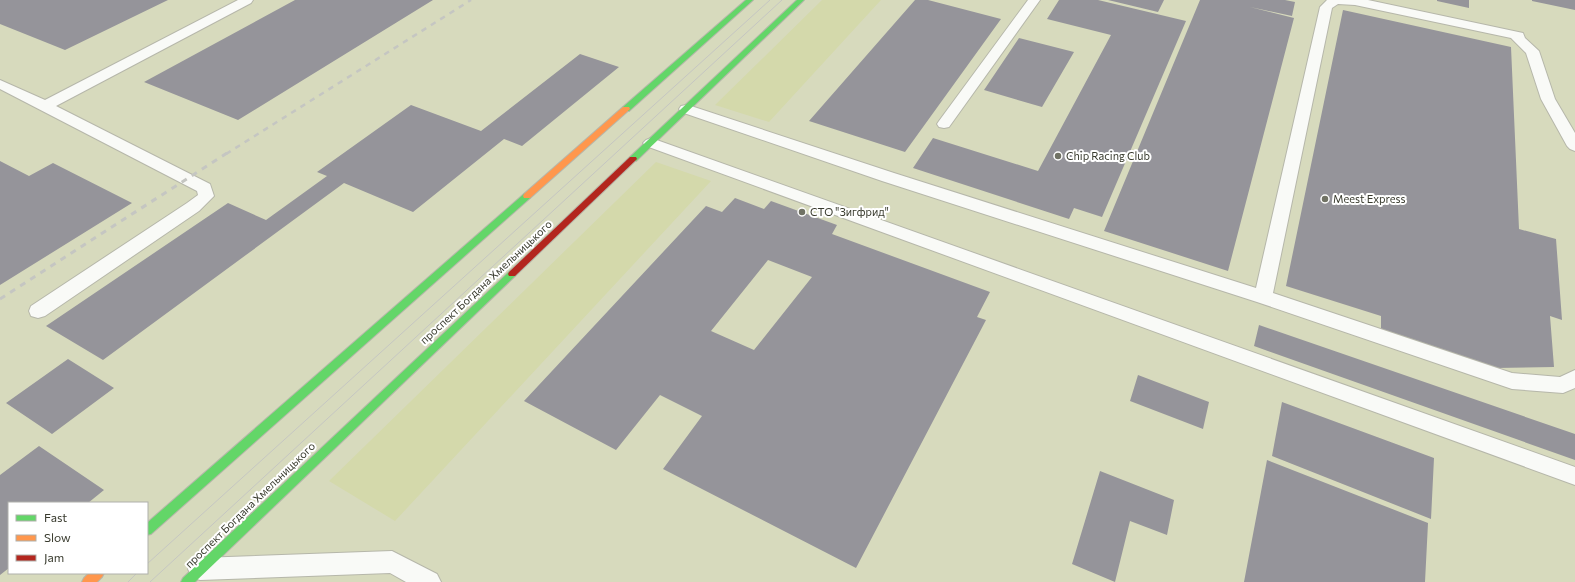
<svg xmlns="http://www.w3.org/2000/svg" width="1575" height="582" viewBox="0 0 1575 582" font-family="Commissioner,sans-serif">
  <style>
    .built { fill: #d7dabd; fill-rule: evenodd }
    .green { fill: #d4d9ab }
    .building { fill: #95949a; fill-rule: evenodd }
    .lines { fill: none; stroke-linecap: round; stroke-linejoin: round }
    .lane-casing { stroke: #b6b7aa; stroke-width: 2 }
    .fast-casing { stroke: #b6b7aa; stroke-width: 2 }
    .slow-casing { stroke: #b6b7aa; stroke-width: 2 }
    .jam-casing { stroke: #b6b7aa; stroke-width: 2 }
    .lane { fill: #f9faf7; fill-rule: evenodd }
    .fast { fill: #63d668; fill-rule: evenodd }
    .slow { fill: #ff974d; fill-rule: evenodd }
    .jam { fill: #b3261e; fill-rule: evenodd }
    .tram { stroke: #c5c6c2; stroke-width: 1 }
    .rail-far1 { stroke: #c5c6c2; stroke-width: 2.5; stroke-dasharray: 5.5 5.5; stroke-linecap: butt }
    .rail { stroke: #c5c6c2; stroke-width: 3; stroke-dasharray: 6 6; stroke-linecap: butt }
    .poi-dot { fill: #707264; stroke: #fff; stroke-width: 1.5 }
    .labels { text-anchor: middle; stroke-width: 4; stroke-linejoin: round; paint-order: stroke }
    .poi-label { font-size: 11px; fill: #383a2d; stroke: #fff; text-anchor: start }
    .street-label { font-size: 11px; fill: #383a2d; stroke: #fff }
  </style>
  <rect width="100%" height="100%" fill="#d9dbca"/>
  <path class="built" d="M 0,0 L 1575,0 L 1575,582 L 0,582 ZM 9,503 L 147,503 L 147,573 L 9,573 Z"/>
  <path class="green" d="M 822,0 L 881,0 L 769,122 L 715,105 Z
    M 656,162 L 711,181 L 395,521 L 329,481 Z"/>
  <path class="building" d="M 0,0 L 168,0 L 65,50 L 0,24 Z
    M 295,0 L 433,0 L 238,120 L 144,82 Z
    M 915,0 L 928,0 L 1001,19 L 905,152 L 809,121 Z
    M 1059,0 L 1098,0 L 1186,21 L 1102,217 L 1074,208 L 1069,219 L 913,168 L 933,138 L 1038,171 L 1111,35 L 1047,19 Z
    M 1108,0 L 1164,0 L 1158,12 Z
    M 1200,0 L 1285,0 L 1295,2 L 1292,16 L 1250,7 L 1294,18 L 1228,271 L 1104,231 Z
    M 1437,0 L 1469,0 L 1469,8 L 1437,1 Z
    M 1532,0 L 1575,0 L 1575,10 L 1532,1 Z
    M 1343,10 L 1511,47 L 1519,229 L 1556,239 L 1562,320 L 1550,316 L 1554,367 L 1495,368 L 1381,330 L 1381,316 L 1286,286 Z
    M 1019,38 L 1074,52 L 1042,107 L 984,90 Z
    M 580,54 L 619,67 L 522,146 L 504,139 L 413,212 L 344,183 L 103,360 L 46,326 L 228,203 L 266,220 L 327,176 L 317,172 L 411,105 L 481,131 Z
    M 0,161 L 29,176 L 53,163 L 132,203 L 0,285 Z
    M 735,198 L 764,209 L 771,201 L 837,225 L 832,234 L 990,292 L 977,317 L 986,320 L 856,568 L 663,469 L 702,416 L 660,395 L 616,450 L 524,401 L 706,206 L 722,212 ZM 768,260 L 812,277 L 754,350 L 711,331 Z
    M 1259,325 L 1575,434 L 1575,460 L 1254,346 Z
    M 68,359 L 114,388 L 52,434 L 6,403 Z
    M 1138,375 L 1209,402 L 1203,429 L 1130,401 Z
    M 1282,402 L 1434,458 L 1431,519 L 1272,456 Z
    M 39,446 L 104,490 L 88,503 L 9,503 L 9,568 L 0,575 L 0,475 Z
    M 1267,460 L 1428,523 L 1425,582 L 1244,582 Z
    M 1100,471 L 1174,500 L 1167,535 L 1130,521 L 1115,582 L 1072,564 Z"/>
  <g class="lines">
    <g class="lane-casing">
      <path id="lane" d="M 238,0 L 253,0 L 251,3 L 56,106 L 210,184 L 214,196 L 199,211 L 45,316 L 38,318 L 31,316 L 29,311 L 31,306 L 187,203 L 198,195 L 197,191 L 0,89 L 0,80 L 45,100 Z
        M 1028,0 L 1040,0 L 949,127 L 944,128 L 939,127 L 937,124 L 939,121 Z
        M 1327,0 L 1368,0 L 1523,33 L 1525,38 L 1539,51 L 1555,99 L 1575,133 L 1575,151 L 1570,149 L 1567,146 L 1541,99 L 1526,53 L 1511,38 L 1355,5 L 1338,4 L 1332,8 L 1273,293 L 1512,373 L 1560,377 L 1575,370 L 1575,388 L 1563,393 L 1512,389 L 1257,302 L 882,181 L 681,112 L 679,109 L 681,106 L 686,105 L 691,106 L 894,173 L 1256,288 L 1320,7 Z
        M 651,138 L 1575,467 L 1575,485 L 646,146 L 643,143 L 646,140 Z
        M 392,551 L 437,574 L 441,582 L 406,582 L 390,573 L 200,580 L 192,577 L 188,569 L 192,561 L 200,558 Z"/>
    </g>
    <g class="fast-casing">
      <path id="fast" d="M 746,0 L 753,0 L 629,111 L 623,111 L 623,107 Z
        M 797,0 L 804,0 L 636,161 L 630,161 L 629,159 L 630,157 Z
        M 527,193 L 531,196 L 530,198 L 151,534 L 147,535 L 147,523 L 524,194 Z
        M 512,271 L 515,272 L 516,274 L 515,276 L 195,582 L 181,582 L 183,578 L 509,272 Z"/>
    </g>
    <g class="slow-casing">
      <path id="slow" d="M 623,107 L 629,107 L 630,109 L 530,198 L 524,198 L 523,196 L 524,194 Z
        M 89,573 L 104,573 L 102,577 L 97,582 L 82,582 L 84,578 Z"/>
    </g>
    <g class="jam-casing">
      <path id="jam" d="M 630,157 L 636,157 L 637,159 L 515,276 L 509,276 L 508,274 L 509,272 Z"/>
    </g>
    <use href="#lane" class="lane"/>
    <use href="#fast" class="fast"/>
    <use href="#slow" class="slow"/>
    <use href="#jam" class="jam"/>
    <path class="tram" d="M 147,564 L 770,0
      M 128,582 L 137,573
      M 150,582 L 782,0"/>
    <path class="rail-far1" d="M 226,154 L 471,0"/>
    <path class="rail" d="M 0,299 L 227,153"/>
  </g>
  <g class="poi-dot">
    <circle cx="1058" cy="156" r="4"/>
    <circle cx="1325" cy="199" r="4"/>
    <circle cx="802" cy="212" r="4"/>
  </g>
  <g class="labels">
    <g class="poi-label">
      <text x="1066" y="160">Chip Racing Club</text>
      <text x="1333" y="203">Meest Express</text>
      <text x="810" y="216">СТО "Зигфрид"</text>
    </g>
    <g class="street-label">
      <text transform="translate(486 282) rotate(-43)" y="4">проспект Богдана Хмельницького</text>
      <text transform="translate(250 505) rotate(-44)" y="4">проспект Богдана Хмельницького</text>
    </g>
  </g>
  <rect x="8" y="502" width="140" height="72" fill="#ffffff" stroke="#afb0ab"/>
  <rect x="16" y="515" width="20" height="6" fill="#63d668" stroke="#afb0ab"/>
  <text x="44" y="522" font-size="12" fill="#383a2d">Fast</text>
  <rect x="16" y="535" width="20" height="6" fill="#ff974d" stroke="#afb0ab"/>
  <text x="44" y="542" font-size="12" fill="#383a2d">Slow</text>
  <rect x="16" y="555" width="20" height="6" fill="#b3261e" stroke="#afb0ab"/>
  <text x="44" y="562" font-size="12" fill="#383a2d">Jam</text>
</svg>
